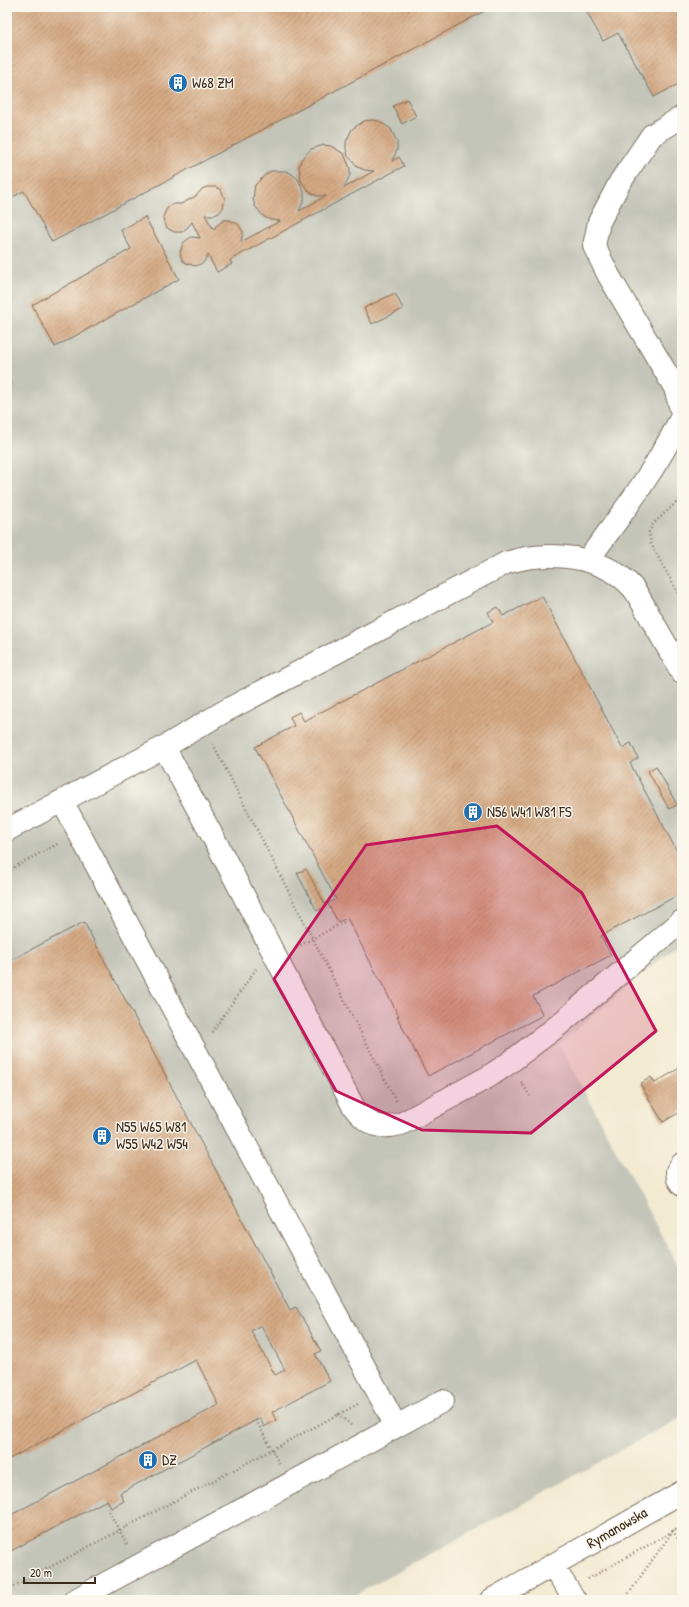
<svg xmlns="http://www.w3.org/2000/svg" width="689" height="1607" viewBox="0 0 689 1607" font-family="'Patrick Hand',sans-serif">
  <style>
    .industrial { fill: #c4c5b9 }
    .building { fill: url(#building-hatch); fill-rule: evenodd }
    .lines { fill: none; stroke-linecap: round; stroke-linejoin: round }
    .minor-casing { stroke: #7b6d5d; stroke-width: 24 }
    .path { stroke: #7b6d5d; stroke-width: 2.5; stroke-dasharray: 1 3; stroke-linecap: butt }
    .minor { stroke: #fff; stroke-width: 22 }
    .marked { fill: #c2185b; fill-opacity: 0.2; stroke: #c2185b; stroke-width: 3; stroke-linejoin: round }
    .labels { text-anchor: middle; stroke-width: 3; stroke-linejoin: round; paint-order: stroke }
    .poi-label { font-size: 15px; fill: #3b2a1e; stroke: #fbf7ec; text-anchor: start }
    .street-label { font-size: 15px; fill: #3b2a1e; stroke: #fbf7ec }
  </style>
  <defs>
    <pattern id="building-hatch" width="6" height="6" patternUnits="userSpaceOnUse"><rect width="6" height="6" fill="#d4a983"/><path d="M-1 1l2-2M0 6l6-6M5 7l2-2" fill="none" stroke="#ad8a6b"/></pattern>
  </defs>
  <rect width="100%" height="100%" fill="#fbf7ec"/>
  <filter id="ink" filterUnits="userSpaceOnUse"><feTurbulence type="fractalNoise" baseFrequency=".025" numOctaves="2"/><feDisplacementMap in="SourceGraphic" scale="8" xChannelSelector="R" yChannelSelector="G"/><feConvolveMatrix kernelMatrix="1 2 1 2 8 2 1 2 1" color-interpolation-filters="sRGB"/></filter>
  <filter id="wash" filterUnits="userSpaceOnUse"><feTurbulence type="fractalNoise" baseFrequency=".012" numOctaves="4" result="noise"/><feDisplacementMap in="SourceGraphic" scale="16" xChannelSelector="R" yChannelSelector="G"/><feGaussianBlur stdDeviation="0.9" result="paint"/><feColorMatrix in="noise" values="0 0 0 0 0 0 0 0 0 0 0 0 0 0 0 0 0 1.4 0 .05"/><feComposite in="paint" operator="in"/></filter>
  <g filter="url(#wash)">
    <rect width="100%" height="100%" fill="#f3ead2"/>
    <path class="industrial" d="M 7,7 L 682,7 L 682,940 L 559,1044 L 682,1274 L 682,1417 L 346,1600 L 7,1600 Z"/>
    <g id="blocks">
      <path class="building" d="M 7,7 L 492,7 L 52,242 L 24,191 L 7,200 Z
        M 584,7 L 682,7 L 682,82 L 654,97 L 618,33 L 603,41 Z
        M 407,99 L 416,116 L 402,124 L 393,106 Z
        M 372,120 L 379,121 L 391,129 L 397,142 L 397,150 L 392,161 L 399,157 L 404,166 L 230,260 L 232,264 L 217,272 L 208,255 L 203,263 L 195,266 L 186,263 L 182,260 L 180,253 L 183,243 L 191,237 L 200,238 L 192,222 L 188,227 L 182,232 L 174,232 L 167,228 L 164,222 L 163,217 L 166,210 L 169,206 L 174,204 L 181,204 L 196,196 L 202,189 L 207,187 L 216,187 L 221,190 L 225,199 L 223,208 L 219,213 L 215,215 L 205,215 L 214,230 L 216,226 L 224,220 L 229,220 L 238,224 L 243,232 L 241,242 L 280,221 L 271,220 L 264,217 L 255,206 L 253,199 L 255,185 L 265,175 L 271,171 L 286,171 L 292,174 L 298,179 L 304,192 L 304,200 L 299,211 L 326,196 L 317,196 L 310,192 L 301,181 L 299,167 L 301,160 L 311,149 L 324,145 L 331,146 L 344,154 L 350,168 L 350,175 L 344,188 L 374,171 L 364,170 L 358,167 L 348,156 L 346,149 L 346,142 L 352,129 L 364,121 Z
        M 145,217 L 179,279 L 55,347 L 32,305 L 131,249 L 121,230 Z
        M 395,293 L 403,309 L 372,324 L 364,308 Z
        M 7,375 L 12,385 L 7,388 Z
        M 542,596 L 622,748 L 631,743 L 638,758 L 630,763 L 682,861 L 682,893 L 601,936 L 611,955 L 533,996 L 543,1015 L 428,1076 L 397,1017 L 399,1016 L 347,918 L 338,922 L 328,904 L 336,899 L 255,747 L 294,726 L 290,717 L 299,712 L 304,721 L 493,622 L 488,612 L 498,607 L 503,616 Z
        M 656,766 L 677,805 L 669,809 L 648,771 Z
        M 306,869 L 326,906 L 317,911 L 297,873 Z
        M 84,922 L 290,1310 L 296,1307 L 321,1351 L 315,1354 L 330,1381 L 272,1412 L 276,1420 L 264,1427 L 260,1418 L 120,1493 L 124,1501 L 111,1508 L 107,1500 L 7,1553 L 7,1517 L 219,1405 L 196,1360 L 7,1460 L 7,962 ZM 261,1325 L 285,1370 L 275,1375 L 251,1331 Z
        M 681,1067 L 682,1111 L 663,1122 L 640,1084 L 651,1077 L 655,1083 Z"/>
    </g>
  </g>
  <g filter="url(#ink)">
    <use href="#blocks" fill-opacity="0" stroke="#7b6d5d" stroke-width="1"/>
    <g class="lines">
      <g class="minor-casing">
        <path id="minor" d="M 682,117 L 652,135 L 620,182 L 599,222 L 594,246 L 609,276 L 675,388 L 682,413
          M 587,561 C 622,514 657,468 682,416
          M 164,747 L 225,711 L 506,563 C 547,550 603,554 633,588 C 639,596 644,606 649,615 C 660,634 671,653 682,673
          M 62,801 L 396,1426
          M 7,830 L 164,747 L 219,848 L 353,1106 C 367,1125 378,1130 401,1124 L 488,1077 L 509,1063 L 555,1028 L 682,921
          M 682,1164 L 677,1171 L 678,1179 L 682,1185
          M 552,1565 L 575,1600
          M 75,1600 L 443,1401
          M 491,1600 L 682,1492"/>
      </g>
      <path class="path" d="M 682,497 L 653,524 L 649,532 L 651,544 L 682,600
        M 213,744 L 396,1101
        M 7,871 L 59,843
        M 297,947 L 344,922
        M 212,1032 L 256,969
        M 521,1082 L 530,1096
        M 338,1414 L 351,1425
        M 256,1420 L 279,1463
        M 107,1508 L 128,1546
        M 588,1579 L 682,1526
        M 7,1590 L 358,1404
        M 624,1600 L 673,1531 L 682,1545"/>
      <use href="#minor" class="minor"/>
    </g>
  </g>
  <path class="marked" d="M 497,826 L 582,893 L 656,1031 L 531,1133 L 422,1130 L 336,1091 L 274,979 L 366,845 Z"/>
  <defs>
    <g id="building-disc" transform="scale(1)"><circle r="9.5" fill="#1f6fb2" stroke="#fbf7ec"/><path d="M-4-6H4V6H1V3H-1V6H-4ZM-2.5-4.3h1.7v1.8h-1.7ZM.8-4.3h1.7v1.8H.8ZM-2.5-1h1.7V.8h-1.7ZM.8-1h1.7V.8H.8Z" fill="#fff"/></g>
  </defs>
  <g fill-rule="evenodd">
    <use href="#building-disc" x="178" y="83"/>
    <use href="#building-disc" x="473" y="812"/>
    <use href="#building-disc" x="102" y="1136"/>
    <use href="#building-disc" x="148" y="1460"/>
  </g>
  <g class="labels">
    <g class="poi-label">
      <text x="192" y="88">W68 ZM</text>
      <text x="487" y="817">N56 W41 W81 FS</text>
      <text x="116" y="1132">N55 W65 W81<tspan x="116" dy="17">W55 W42 W54</tspan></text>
      <text x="162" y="1465">DZ</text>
    </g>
    <g class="street-label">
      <text transform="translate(617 1528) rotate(-30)" y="5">Rymanowska</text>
    </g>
  </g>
  <rect width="689" height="1607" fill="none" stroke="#fbf7ec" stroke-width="24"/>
  <path d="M24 1577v6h71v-6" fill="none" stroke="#3b2a1e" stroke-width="2"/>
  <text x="30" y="1577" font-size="12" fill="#3b2a1e" stroke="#fbf7ec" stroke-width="3" paint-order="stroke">20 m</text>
</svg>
